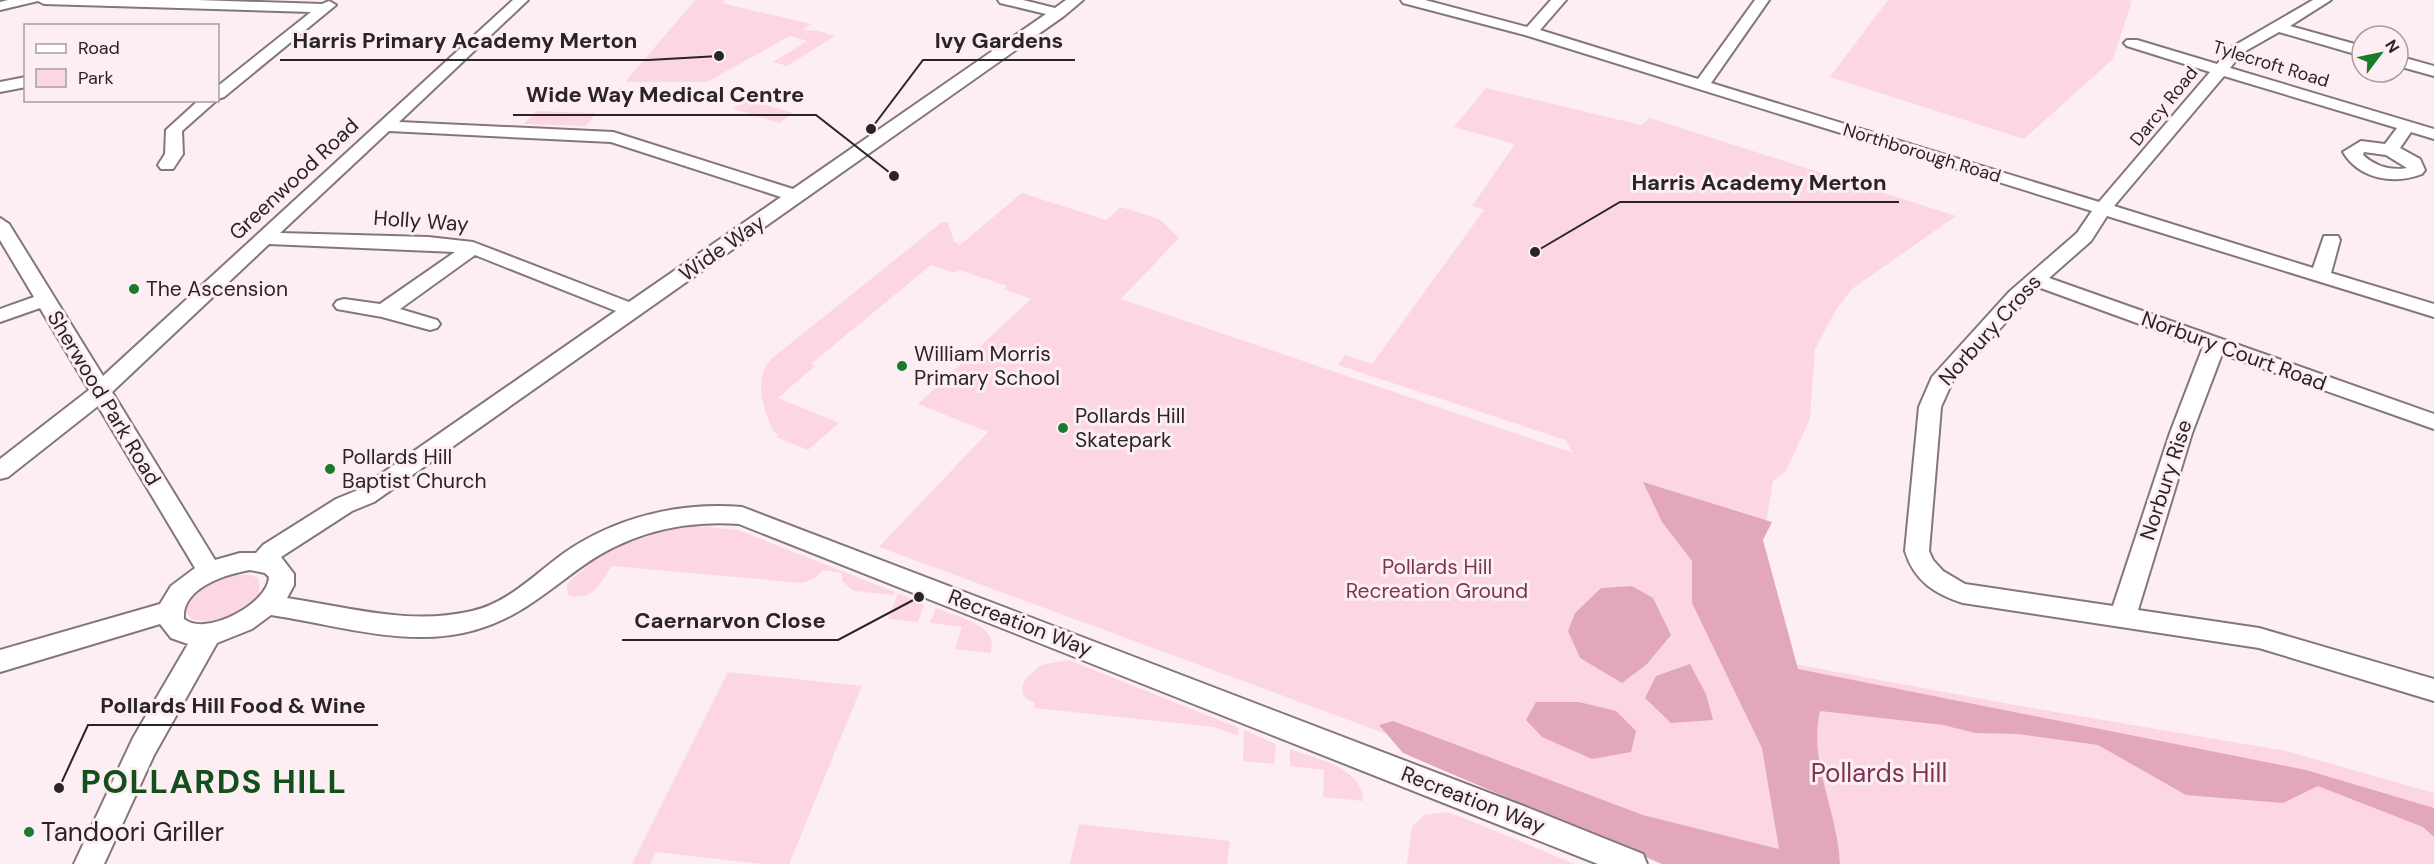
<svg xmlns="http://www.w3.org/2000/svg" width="2434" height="864" viewBox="0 0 2434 864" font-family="'DM Sans',sans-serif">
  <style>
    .green { fill: #fcd7e3 }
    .forest { fill: #e2a7bc }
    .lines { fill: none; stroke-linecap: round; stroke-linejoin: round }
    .minor-casing { stroke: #84777c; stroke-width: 4 }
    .minor { fill: #fff; fill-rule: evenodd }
    .poi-dot { fill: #1a7b2d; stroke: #fdeef3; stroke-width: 2 }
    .labels { text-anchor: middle; stroke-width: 6; stroke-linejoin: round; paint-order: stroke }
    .far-street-label { font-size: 18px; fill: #292426; stroke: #fdeef3 }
    .street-label { font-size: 21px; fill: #292426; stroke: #fdeef3 }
    .poi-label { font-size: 21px; fill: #292426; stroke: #fdeef3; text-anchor: start }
    .park-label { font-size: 21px; fill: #7b3553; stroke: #fdeef3 }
    .near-park-label { font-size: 26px; fill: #7b3553; stroke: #fdeef3 }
    .near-poi-label { font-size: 26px; fill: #292426; stroke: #fdeef3; text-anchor: start }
    .near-district-label { font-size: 33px; font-weight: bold; letter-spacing: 1.5px; fill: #134e1d; stroke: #fdeef3 }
    .leader { fill: none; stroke: #292426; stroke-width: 2 }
    .callout-dot { fill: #292426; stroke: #fdeef3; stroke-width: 2 }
    .callout-label { font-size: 22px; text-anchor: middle; font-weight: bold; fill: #292426; stroke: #fdeef3; stroke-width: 6; stroke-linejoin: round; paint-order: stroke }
  </style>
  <rect width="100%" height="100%" fill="#fdeef3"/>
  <path class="green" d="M 695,0 L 724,0 L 722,2 L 730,5 L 811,24 L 802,30 L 818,31 L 835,36 L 787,66 L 773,62 L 807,41 L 790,36 L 707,82 L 625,82 Z
    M 1888,0 L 2127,0 L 2132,1 L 2113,59 L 2024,139 L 1830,77 Z
    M 1486,88 L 1641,125 L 1650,118 L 1956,216 L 1852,289 L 1837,308 L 1815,349 L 1810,419 L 1786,471 L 1773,481 L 1767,518 L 1745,545 L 1762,658 L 2009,704 L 2286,751 L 2434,793 L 2434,864 L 1739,864 L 879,547 L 988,432 L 918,404 L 1031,299 L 1004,289 L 1007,286 L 959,270 L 955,273 L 931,265 L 811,364 L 815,366 L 778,398 L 839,423 L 808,450 L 776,437 L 779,435 L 773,431 C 763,408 753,379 771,359 L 942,222 L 948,222 L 954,242 L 960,245 L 1022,193 L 1106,220 L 1121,207 L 1159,219 L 1179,238 L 1121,299 L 1573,453 L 1565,440 L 1338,365 L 1345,355 L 1372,364 L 1484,210 L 1472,206 L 1515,144 L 1454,127 Z
    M 748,100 L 793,113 L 779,123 L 733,109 Z
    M 537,111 L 596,113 L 586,126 L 523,124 Z
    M 697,526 L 738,530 L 895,592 L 893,595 L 854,591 L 842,581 L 842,573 L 823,570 L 815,578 L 802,583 L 612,566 C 600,583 593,602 568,595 L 567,584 C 603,548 647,532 697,526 Z
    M 232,574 L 252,575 L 258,579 C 269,610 214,627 192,619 L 187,613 C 187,590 214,580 232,574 Z
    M 898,593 L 924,604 L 918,622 L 888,619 Z
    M 936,608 C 954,616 1002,625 990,653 L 955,649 L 962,627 L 930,623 Z
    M 1069,660 L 1239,728 L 1238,736 L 1214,727 L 1034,708 L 1035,702 C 1022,700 1021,692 1024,680 L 1041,665 Z
    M 728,672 L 862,686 L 789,864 L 762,864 L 656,852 L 650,864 L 632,864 Z
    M 1244,730 L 1276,744 L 1274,764 L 1243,761 Z
    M 1290,749 C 1316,759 1363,767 1363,801 L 1323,797 L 1324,770 L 1290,766 Z
    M 1446,812 L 1456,815 L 1575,864 L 1407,864 L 1412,827 L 1424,815 Z
    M 1079,824 L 1230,841 L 1227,864 L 1070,864 Z"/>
  <path class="forest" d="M 1643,482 L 1772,522 L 1763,540 L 1798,669 L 2306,770 L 2434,808 L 2434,837 L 2423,827 L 2318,786 L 2283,803 L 2186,795 L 2098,745 L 2018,734 L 1975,733 L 1943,725 L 1820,711 C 1808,762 1838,812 1840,864 L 1662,864 L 1403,753 L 1379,725 L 1393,721 L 1643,815 L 1779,849 L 1762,748 L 1692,603 L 1692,561 L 1662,522 Z
    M 1632,586 L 1653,598 L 1671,635 L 1647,664 L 1622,683 L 1580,658 L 1568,631 L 1575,613 L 1601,588 Z
    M 1690,664 L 1706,694 L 1713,720 L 1671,723 L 1645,698 L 1656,676 Z
    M 1536,702 L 1579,702 L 1616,711 L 1636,731 L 1631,752 L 1592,759 L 1542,737 L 1526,720 Z"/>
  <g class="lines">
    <g class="minor-casing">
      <path id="minor" d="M 8,0 L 197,0 L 322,4 L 329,1 L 336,5 L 224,97 L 218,99 L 218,86 L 311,12 L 44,4 L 38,1 L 0,10 L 0,2 Z
        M 513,0 L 528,0 L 399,122 L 613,132 L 793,189 L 1046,14 L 1000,3 L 998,0 L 1023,0 L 1055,8 L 1066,0 L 1083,0 L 1064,16 L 374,502 L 352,511 L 281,557 L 294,574 L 294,585 L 287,598 C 348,607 410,626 472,611 C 508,603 535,574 564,553 C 616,517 679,502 742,507 L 1526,807 L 1643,854 L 1647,864 L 1598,864 L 739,524 C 683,520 630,533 584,565 C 547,591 519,618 475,630 C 409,649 337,625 271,615 L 252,629 L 217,643 L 154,755 L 104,864 L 74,864 L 133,738 L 188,644 L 171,638 L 160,624 L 0,672 L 0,650 L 160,604 L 171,586 L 195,568 L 98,406 L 8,477 L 0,479 L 0,459 L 89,390 L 40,308 L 0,322 L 0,309 L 34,297 L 0,240 L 0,218 L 9,224 L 103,376 ZM 389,131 L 611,142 L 781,197 L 629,302 L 473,242 L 428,237 L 280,233 ZM 269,244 L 455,252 L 380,304 L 344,299 L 337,301 L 334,305 L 337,309 L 382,317 L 430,330 L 437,328 L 440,324 L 437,320 L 400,309 L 475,255 L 616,311 L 358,490 L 336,499 L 263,545 L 256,553 L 240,553 L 215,560 L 112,392 ZM 250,570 L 265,573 L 269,577 C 268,604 206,637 184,619 C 181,588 226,574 250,570 Z
        M 1401,0 L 1425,0 L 1527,27 L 1551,0 L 1566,0 L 1540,30 L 1698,79 L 1755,0 L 1769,0 L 1711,83 L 2099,202 L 2210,72 L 2127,46 L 2124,43 L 2127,40 L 2137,40 L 2217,64 L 2232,47 L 2313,0 L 2331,0 L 2290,26 L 2362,46 L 2362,56 L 2279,32 L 2242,53 L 2230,68 L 2434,129 L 2434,139 L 2411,132 L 2400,148 L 2420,159 L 2425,170 L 2422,174 C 2394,185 2359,179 2343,152 L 2361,141 L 2385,144 L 2397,128 L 2224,76 L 2114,206 L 2313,268 L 2324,236 L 2338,236 L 2340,240 L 2331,273 L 2434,304 L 2434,317 L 2107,216 L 2091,241 L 2049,278 L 2434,414 L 2434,429 L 2222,354 L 2192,433 L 2138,610 L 2259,628 L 2434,679 L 2434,701 L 2259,648 L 1963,603 C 1935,594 1914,581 1905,551 L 1919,407 L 1932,377 L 2009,292 L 2077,233 L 2092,211 L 1525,35 L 1403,3 ZM 2364,152 L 2386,155 L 2407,168 C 2390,171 2375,166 2363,155 ZM 2038,287 L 2203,347 L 2170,433 L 2113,606 L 1965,584 L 1943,571 L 1933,560 L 1929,551 L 1941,407 L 1953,380 Z
        M 2398,56 L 2434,66 L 2434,76 L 2398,66 Z
        M 26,77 L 26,87 L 0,92 L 0,82 Z
        M 199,100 L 217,100 L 182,131 L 183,154 L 173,169 L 161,169 L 158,165 L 165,154 L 166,130 Z"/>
    </g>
    <use href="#minor" class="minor"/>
  </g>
  <g class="poi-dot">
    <circle cx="134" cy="289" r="6"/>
    <circle cx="902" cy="366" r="6"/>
    <circle cx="1063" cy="428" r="6"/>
    <circle cx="330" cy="469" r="6"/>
    <circle cx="29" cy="832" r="6"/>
  </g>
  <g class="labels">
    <g class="far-street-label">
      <text transform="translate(2271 64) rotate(17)" y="6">Tylecroft Road</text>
      <text transform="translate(2164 106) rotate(-51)" y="6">Darcy Road</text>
      <text transform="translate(1922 153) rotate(17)" y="6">Northborough Road</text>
    </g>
    <g class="street-label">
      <text transform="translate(294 179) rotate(-43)" y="7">Greenwood Road</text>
      <text transform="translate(421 221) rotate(4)" y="7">Holly Way</text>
      <text transform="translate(722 248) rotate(-35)" y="7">Wide Way</text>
      <text transform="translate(1990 330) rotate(-48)" y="7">Norbury Cross</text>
      <text transform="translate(2234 351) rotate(20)" y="7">Norbury Court Road</text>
      <text transform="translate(104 398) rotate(59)" y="7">Sherwood Park Road</text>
      <text transform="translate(2166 480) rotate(-72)" y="7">Norbury Rise</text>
      <text transform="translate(1020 623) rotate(21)" y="7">Recreation Way</text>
      <text transform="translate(1473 800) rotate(21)" y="7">Recreation Way</text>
    </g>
    <g class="poi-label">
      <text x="146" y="296">The Ascension</text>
      <text x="914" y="361">William Morris<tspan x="914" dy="24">Primary School</tspan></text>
      <text x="1075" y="423">Pollards Hill<tspan x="1075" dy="24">Skatepark</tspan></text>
      <text x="342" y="464">Pollards Hill<tspan x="342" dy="24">Baptist Church</tspan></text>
    </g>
    <g class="park-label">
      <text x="1437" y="574">Pollards Hill<tspan x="1437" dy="24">Recreation Ground</tspan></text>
    </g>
    <g class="near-park-label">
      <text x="1879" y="782">Pollards Hill</text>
    </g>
    <g class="near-poi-label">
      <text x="41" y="841">Tandoori Griller</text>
    </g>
    <g class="near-district-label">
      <text x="214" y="793">POLLARDS HILL</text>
    </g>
  </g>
  <path class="leader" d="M719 56L649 60H280M871 129L923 60H1075M894 176L816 115H513M1535 252L1620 202H1899M919 597L838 640H622M59 788L88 725H378"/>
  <g class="callout-dot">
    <circle cx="719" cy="56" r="6"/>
    <circle cx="871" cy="129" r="6"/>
    <circle cx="894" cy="176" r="6"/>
    <circle cx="1535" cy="252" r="6"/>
    <circle cx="919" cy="597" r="6"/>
    <circle cx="59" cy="788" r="6"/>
  </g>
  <g class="callout-label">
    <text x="465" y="48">Harris Primary Academy Merton</text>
    <text x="999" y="48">Ivy Gardens</text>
    <text x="665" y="102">Wide Way Medical Centre</text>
    <text x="1759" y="190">Harris Academy Merton</text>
    <text x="730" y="628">Caernarvon Close</text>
    <text x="233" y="713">Pollards Hill Food &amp; Wine</text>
  </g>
  <rect x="24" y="24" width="195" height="78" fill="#fdeef3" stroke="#a89da1" stroke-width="1.5"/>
  <rect x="36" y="44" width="30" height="9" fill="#ffffff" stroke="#a89da1" stroke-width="1.5"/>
  <text x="78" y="54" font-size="18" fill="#292426">Road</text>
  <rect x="36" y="69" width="30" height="18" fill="#fcd7e3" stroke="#a89da1" stroke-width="1.5"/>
  <text x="78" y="84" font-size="18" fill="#292426">Park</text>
  <g transform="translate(2380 54) rotate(58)"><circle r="28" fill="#fdeef3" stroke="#a89da1" stroke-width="1.5"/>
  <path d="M0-4.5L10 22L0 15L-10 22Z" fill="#1a7b2d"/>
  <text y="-9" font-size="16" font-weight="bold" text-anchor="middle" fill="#292426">N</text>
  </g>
</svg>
